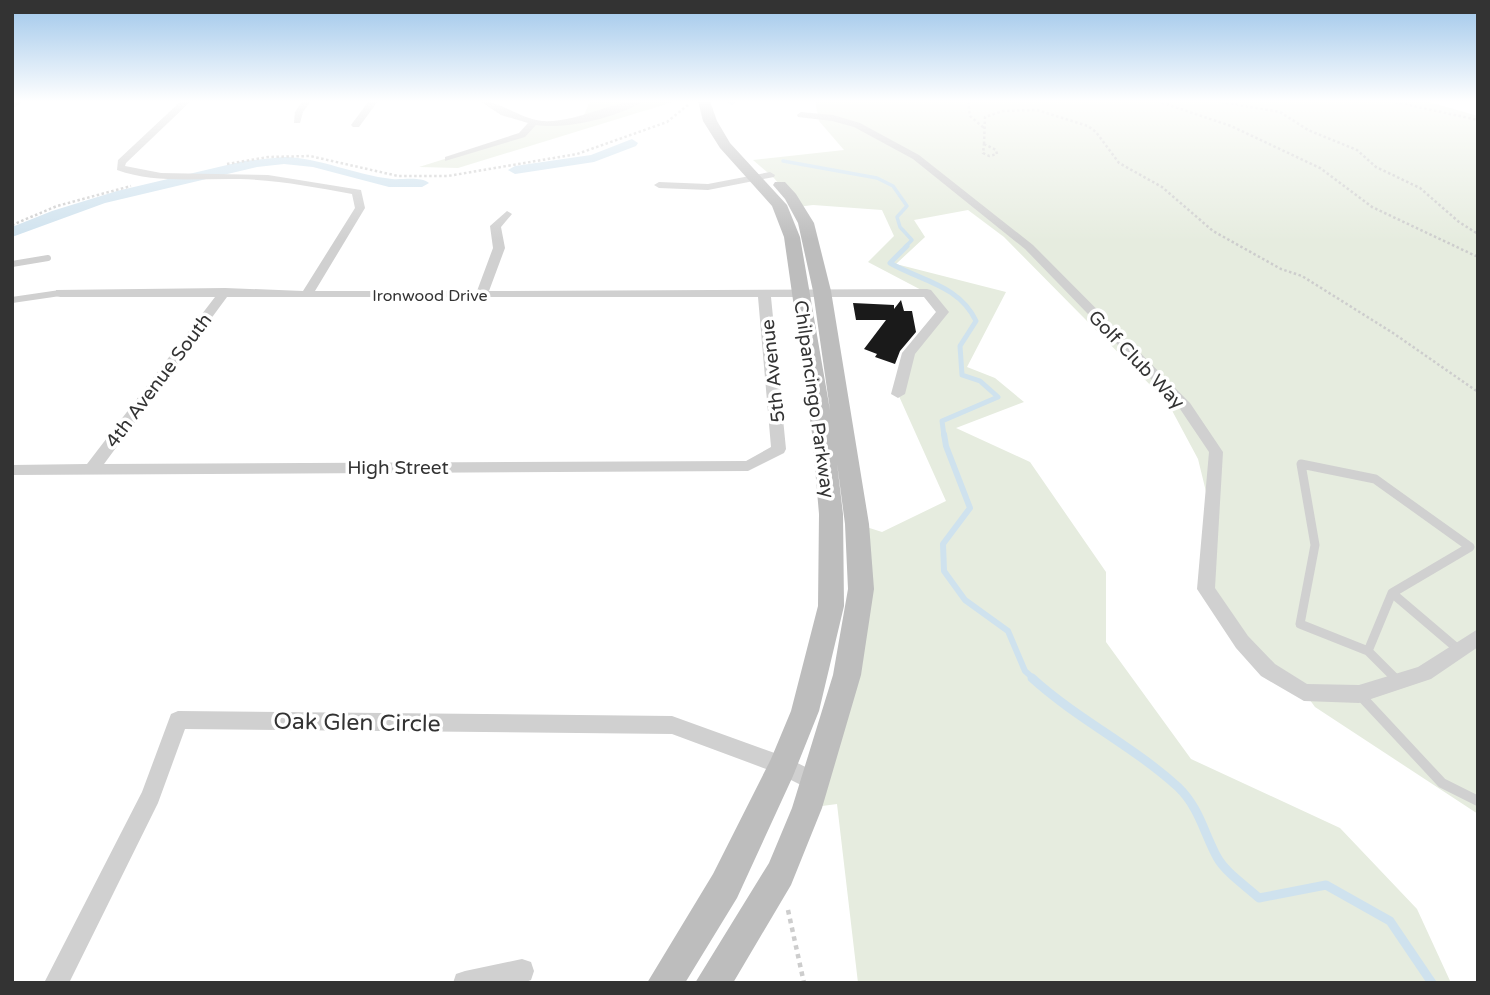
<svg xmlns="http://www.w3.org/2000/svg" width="1490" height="995" viewBox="0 0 1490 995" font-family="'Varela Round',sans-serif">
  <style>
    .green { fill: #e6ecdf }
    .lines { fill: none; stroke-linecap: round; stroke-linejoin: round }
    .stream-far3 { stroke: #cfe2ee; stroke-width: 3.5 }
    .stream-far2 { stroke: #cfe2ee; stroke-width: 5 }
    .stream-far1 { stroke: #cfe2ee; stroke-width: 6 }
    .stream { stroke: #cfe2ee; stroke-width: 9 }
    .canal { fill: #cfe2ee; fill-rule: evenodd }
    .building { fill: #1a1a1a }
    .path-far1 { stroke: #cdcdcd; stroke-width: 2.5; stroke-dasharray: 2.5 2.5; stroke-linecap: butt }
    .path { stroke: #cdcdcd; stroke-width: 4.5; stroke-dasharray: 4.5 4.5; stroke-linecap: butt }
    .lane-far2 { stroke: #d0d0d0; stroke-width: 6 }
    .lane-far1 { stroke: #d0d0d0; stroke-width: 9 }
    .lane { stroke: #d0d0d0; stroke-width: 10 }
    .street { fill: #d0d0d0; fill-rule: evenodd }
    .secondary { fill: #bdbdbd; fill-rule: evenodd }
    .labels { text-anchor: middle; stroke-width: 7; stroke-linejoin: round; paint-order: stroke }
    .far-street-label { font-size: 16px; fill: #333; stroke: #fff }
    .street-label { font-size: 19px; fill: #333; stroke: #fff }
    .near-street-label { font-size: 23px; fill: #333; stroke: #fff }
  </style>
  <rect width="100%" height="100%" fill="#fff"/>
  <path class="green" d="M 590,101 L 676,101 L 458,168 L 419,167 L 521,135 L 532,124 L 582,120 Z
    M 815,101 L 1426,101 L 1478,116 L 1478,814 L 1315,707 L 1304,692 L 1268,670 L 1206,589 L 1211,512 L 1198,459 L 1168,403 L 1004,237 L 968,210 L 914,220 L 925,237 L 896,264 L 1006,292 L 967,367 L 995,378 L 1024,402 L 956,428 L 1030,462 L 1106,572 L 1106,642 L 1191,759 L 1340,828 L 1417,909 L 1451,983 L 858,983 L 837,804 L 807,808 L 847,675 L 857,524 L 882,532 L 946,501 L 898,394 L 909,353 L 943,312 L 927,293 L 868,262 L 894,236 L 882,210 L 813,205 L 797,207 L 774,178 L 753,160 L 844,150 L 819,121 Z"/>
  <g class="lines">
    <path class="stream-far3" d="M 783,161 L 877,178 L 893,186 L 907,206 L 897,217 L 900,227 L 912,240 L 905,247"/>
    <path class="stream-far2" d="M 907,246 L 890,263 C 921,281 959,285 976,321 L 960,346 L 962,375 L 980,381 L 998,397 L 942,421 L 944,436"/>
    <path class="stream-far1" d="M 944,434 L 946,446 L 970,508 L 943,544 L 944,571 L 965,600 L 1008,631 L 1025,671 L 1034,679"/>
    <path class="stream" d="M 1032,678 C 1077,719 1133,746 1178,787 C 1199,807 1204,833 1217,857 C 1225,872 1246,886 1259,898 L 1326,885 L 1390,921 L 1432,983"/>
    <path class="canal" d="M 738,101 L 732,105 L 726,102 L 727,101 Z
      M 632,139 L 638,143 L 636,146 L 594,162 L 515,174 L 508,170 L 515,166 L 591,155 Z
      M 284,157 C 321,158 355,175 392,179 C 403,180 420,176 429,183 L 422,187 L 389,187 L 313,167 L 284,164 L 257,167 L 105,203 L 12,237 L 12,227 L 52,211 L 117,191 L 244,161 Z"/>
  </g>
  <path class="building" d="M 901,300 L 904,311 L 912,311 L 916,332 L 900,351 L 895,364 L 875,357 L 877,354 L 864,349 L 886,320 L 856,320 L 853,303 L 894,305 L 894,309 Z"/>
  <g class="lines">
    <path class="path-far1" d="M 968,101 L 970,116 L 984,128
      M 1157,101 L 1231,126 L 1320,168 L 1372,207 L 1478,257
      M 1216,101 L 1280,112 L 1308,130 L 1357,150 L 1376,167 L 1420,188 L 1459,222 L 1478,234
      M 1390,101 L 1478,120
      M 984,144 L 996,150 L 997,154 L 989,156 L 983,153 Z
      M 984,144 L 985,117 L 1003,111 L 1037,110 L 1088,126 L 1096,132 L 1119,163 L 1162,187 L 1213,231 L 1281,269 L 1302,276 L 1393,333 L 1478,392
      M 227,164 L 268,157 L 310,156 L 398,176 L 448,176 L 577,154 L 667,122 L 689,104
      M 12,225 L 57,206 L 131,186"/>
    <path class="path" d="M 788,910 L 804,983"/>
    <path class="lane-far2" d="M 12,264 L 48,258
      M 12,300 L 60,293"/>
    <path class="lane-far1" d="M 1301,464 L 1375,479 L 1470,547 L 1392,593 L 1368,651 L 1300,624 L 1315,545 Z
      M 1392,593 L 1459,650
      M 1368,651 L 1396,679"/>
    <path class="lane" d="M 1394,678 L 1397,681
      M 1359,694 L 1442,783 L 1478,801"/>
    <path class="street" d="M 23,101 L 12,109 L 13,101 Z
      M 181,101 L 191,101 L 126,163 L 125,166 L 161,173 L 268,175 L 361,190 L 365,208 L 315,291 L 477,291 L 493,248 L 490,226 L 507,211 L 512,214 L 501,227 L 505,248 L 489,291 L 927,289 L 931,290 L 949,312 L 915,354 L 905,394 L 898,398 L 891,394 L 902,353 L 936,312 L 924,297 L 771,297 L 786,449 L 784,453 L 748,471 L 12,475 L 12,465 L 87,464 L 215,297 L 60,297 L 56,296 L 56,290 L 225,288 L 303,291 L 355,208 L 352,194 C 315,187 278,180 240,179 C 198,178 156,184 117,170 L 118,160 ZM 227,297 L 758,297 L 771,447 L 746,461 L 104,464 Z
      M 302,101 L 311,101 L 303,112 L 300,123 L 294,123 L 295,112 Z
      M 369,101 L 378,101 L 359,127 L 353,127 L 351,125 Z
      M 480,101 C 501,101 520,119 542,121 C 578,123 609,101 644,101 C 618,117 567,130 536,125 L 525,137 L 445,161 L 445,157 L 519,133 L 528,123 L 501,115 Z
      M 801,112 L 833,115 L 860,123 L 919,155 L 1033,245 L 1190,403 L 1223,452 L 1215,588 L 1248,636 L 1275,664 L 1307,684 L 1359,685 L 1418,667 L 1478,629 L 1478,647 L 1431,679 L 1359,703 L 1304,701 L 1261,676 L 1236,648 L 1197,589 L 1209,452 L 1180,409 L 1025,249 L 913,159 L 854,127 L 832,121 L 798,117 L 797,115 Z
      M 770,172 L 775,175 L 774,177 L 708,190 L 659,188 L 654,185 L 659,182 L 708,184 Z
      M 178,711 L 672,716 L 783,756 L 822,775 L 825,782 L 822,789 L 815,792 L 777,773 L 672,734 L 185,729 L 158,803 L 69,983 L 44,983 L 142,792 L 171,714 Z
      M 522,959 L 531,962 L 534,971 L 531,980 L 523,983 L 453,983 L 456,974 L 465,971 Z"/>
    <path class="secondary" d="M 698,101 L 710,101 L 717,121 L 730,143 L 787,205 L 800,237 L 830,410 L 813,291 L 798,223 L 785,199 L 773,185 L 775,182 L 785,182 L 796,194 L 814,223 L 831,291 L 869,524 L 874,589 L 861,675 L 822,808 L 791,885 L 733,983 L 695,983 L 769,863 L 792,808 L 833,675 L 848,589 L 845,524 L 837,463 L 843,514 L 844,606 L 819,711 L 793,776 L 737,898 L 685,983 L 647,983 L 713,874 L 771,759 L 791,711 L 818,606 L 819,514 L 812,433 L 784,237 L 772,206 L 720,148 L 703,121 Z"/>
  </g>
  <linearGradient id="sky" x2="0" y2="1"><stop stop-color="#9ec6ea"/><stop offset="0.42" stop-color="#fff"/><stop offset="1" stop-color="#fff" stop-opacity="0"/></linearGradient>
  <rect width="1490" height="241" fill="url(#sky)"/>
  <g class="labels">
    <g class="far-street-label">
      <text x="430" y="301">Ironwood Drive</text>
    </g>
    <g class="street-label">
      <text transform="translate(1137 359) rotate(46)" y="7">Golf Club Way</text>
      <text transform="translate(772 371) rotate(-96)" y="7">5th Avenue</text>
      <text transform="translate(158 380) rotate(-53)" y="7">4th Avenue South</text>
      <text transform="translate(815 399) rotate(82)" y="7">Chilpancingo Parkway</text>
      <text x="398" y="474">High Street</text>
    </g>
    <g class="near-street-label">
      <text transform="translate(357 722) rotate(1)" y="8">Oak Glen Circle</text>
    </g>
  </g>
  <rect width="1490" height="995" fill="none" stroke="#333333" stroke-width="28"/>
</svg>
